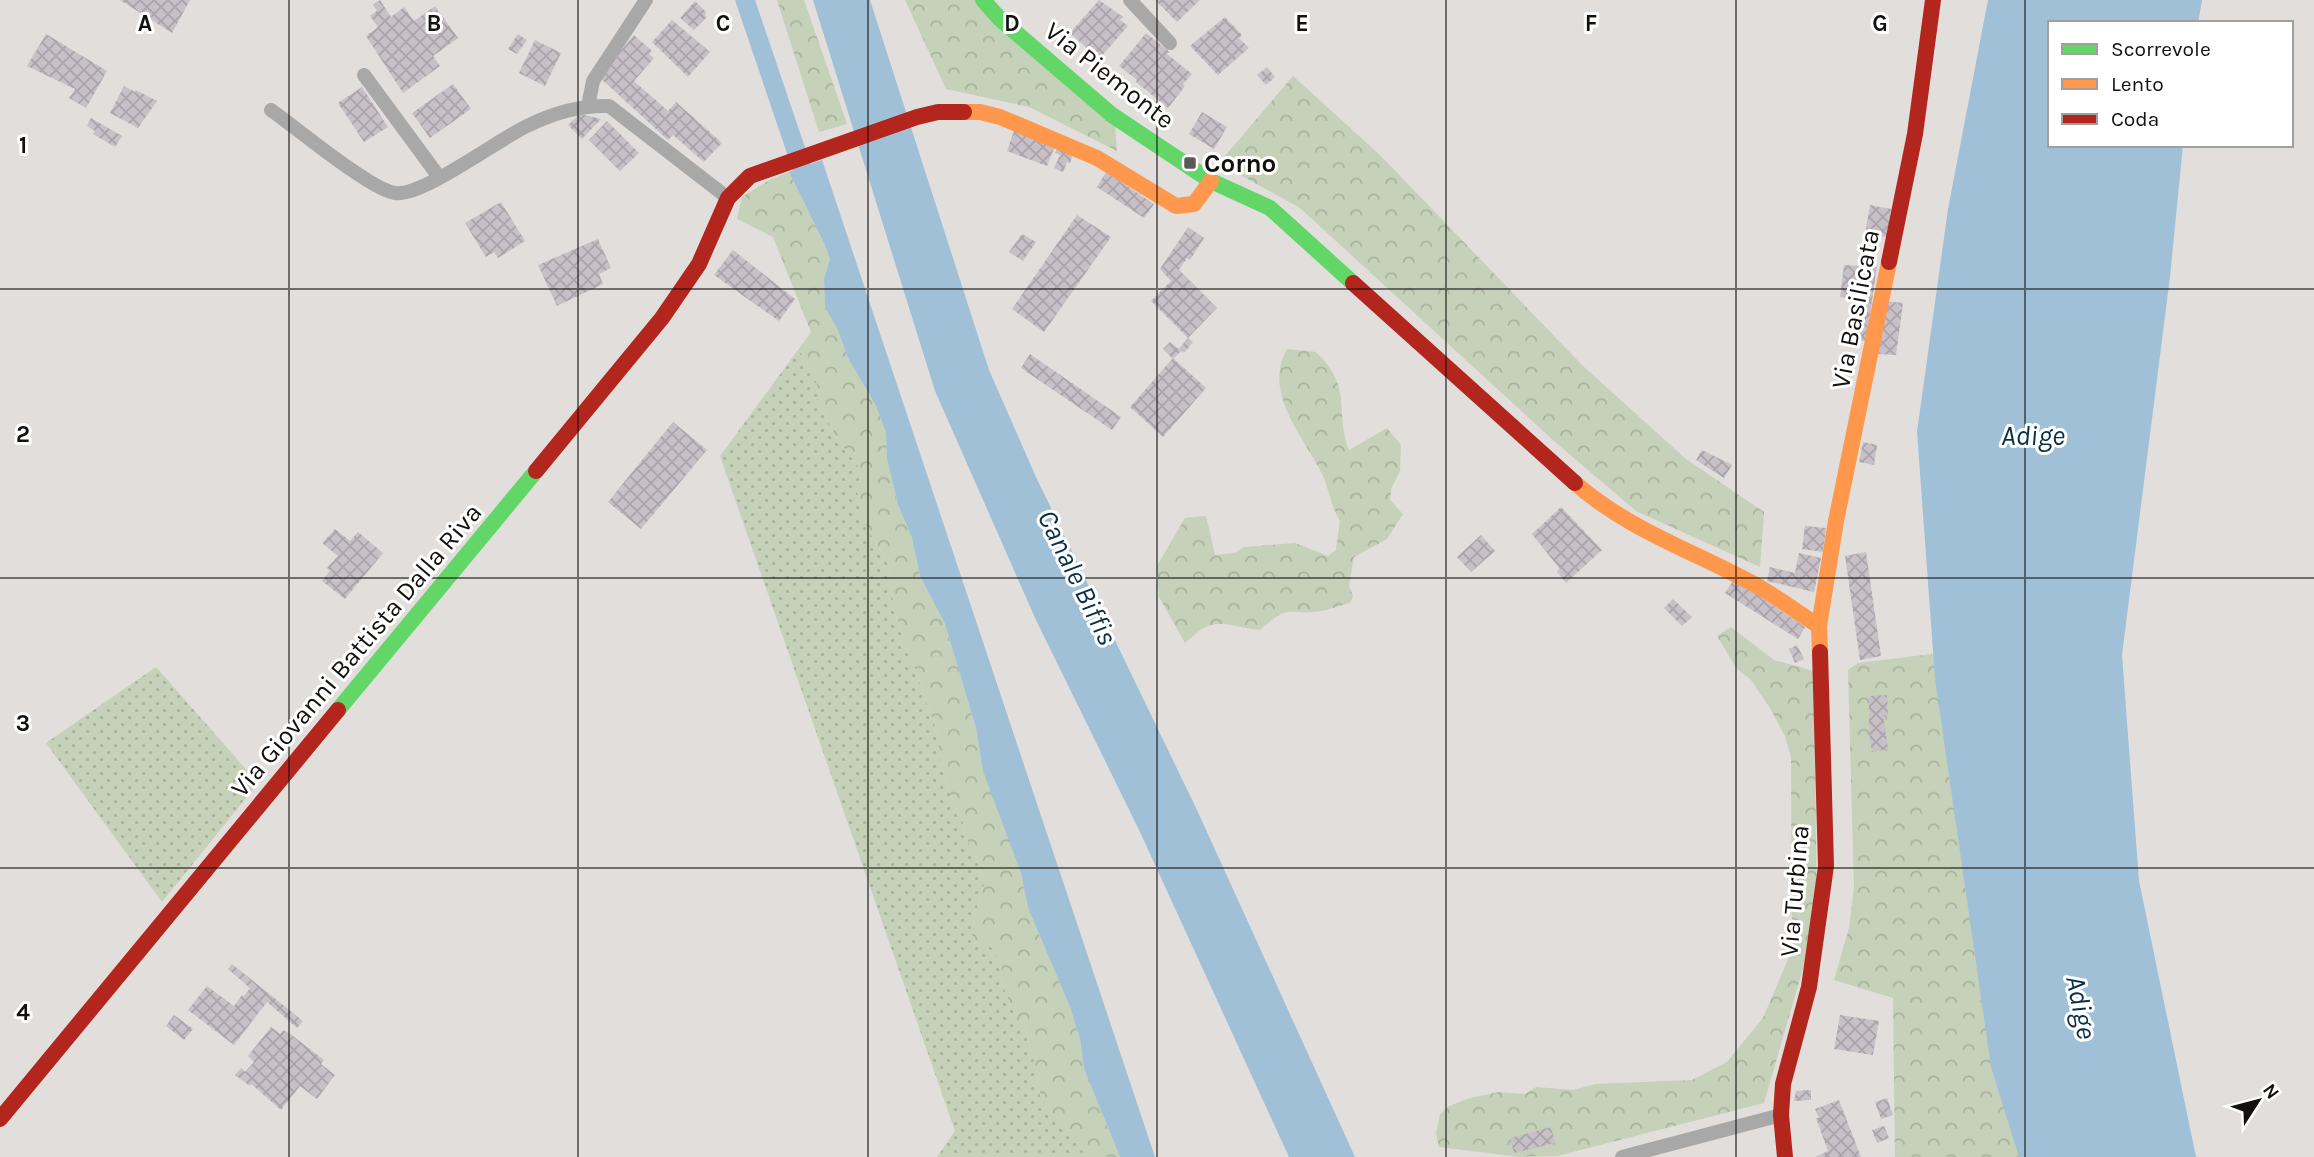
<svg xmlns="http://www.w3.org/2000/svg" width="2314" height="1157" viewBox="0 0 2314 1157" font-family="Karla,sans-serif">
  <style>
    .grass { fill: url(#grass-dots) }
    .forest { fill: url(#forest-crowns) }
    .water { fill: #a0c0d8 }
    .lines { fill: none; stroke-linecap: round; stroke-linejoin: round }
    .canal { stroke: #a0c0d8; stroke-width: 19 }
    .building { fill: url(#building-cross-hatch) }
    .street { stroke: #a9a8a8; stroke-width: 14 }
    .fast { stroke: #63d668; stroke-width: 16 }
    .slow { stroke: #ff974d; stroke-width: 16 }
    .jam { stroke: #b3261e; stroke-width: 16 }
    .grid { fill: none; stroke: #12110f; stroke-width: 2; stroke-opacity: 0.55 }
    .poi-dot { fill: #5a5956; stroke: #fff; stroke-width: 2.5 }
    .labels { text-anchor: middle; stroke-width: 6; stroke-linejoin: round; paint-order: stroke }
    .street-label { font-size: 26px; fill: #12110f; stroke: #fff }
    .poi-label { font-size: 26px; font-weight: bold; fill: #12110f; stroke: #fff; text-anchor: start }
    .water-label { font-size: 28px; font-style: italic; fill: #093048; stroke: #fff }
    .grid-label { font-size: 23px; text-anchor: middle; font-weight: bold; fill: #12110f; stroke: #fff; stroke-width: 6; stroke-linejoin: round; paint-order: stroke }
  </style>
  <defs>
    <pattern id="grass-dots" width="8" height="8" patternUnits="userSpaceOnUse" patternTransform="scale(1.75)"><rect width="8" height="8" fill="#c5d1b8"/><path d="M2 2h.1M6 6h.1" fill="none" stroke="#a8b29d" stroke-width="1.8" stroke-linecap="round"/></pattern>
    <pattern id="forest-crowns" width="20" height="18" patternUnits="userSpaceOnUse" patternTransform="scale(1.75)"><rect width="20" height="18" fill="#c5d1b8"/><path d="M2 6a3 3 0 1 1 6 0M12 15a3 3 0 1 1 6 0" fill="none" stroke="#a8b29d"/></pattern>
    <pattern id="building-cross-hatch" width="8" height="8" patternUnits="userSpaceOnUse" patternTransform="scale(1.75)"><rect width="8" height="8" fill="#c7c0c7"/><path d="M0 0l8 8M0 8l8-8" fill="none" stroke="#aaa4aa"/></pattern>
  </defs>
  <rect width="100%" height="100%" fill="#e1dedb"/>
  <path class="grass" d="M 798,350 C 817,369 817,392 826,416 C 833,435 851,455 862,472 L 857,491 L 867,528 L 889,565 L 894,610 L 937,731 L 939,753 L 950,794 L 962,817 L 965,836 L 977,859 L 984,885 L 974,918 L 972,944 L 988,942 L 1002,964 L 1001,979 L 1011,1007 L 1025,1028 L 1036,1068 L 1042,1105 L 1061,1120 L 1087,1157 L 937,1157 L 955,1131 L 720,456 Z
    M 156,667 L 258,783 L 162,902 L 46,743 Z"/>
  <path class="forest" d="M 777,0 L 804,0 L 847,124 L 819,132 Z
    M 905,0 L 975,0 L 1115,124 L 1117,151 L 1029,107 L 946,89 Z
    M 1293,76 L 1381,156 L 1583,366 L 1686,459 L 1764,512 L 1760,567 L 1636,511 L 1554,441 L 1300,208 L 1219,163 Z
    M 789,172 L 825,245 L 830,259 L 824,279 L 825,307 L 839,330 L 848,358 L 876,406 L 886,433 L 887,459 L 898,505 L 912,538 L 920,576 L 945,624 L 976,728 L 984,771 L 1021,873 L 1028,908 L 1070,1007 L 1080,1039 L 1084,1069 L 1120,1157 L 1087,1157 L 1061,1120 L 1042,1105 L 1036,1068 L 1025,1028 L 1011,1007 L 1001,979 L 1002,964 L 988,942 L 971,944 L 974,918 L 984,885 L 977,859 L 965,836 L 962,817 L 950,794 L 939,753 L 937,731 L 894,610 L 889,565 L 867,528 L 857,491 L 862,472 C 850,455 833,435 826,416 C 817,392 817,369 798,350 L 811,332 L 773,237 L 737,219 L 742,197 L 769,180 Z
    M 1287,349 L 1316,352 C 1354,389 1334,409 1349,450 L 1387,428 L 1401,445 L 1400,471 L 1391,489 L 1390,500 L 1403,514 L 1387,539 L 1354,557 L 1349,586 L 1353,596 L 1350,603 C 1341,605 1331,609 1322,611 C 1287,616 1291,602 1260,630 C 1244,629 1223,620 1208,626 C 1200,629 1191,638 1185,643 L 1159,597 L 1157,566 L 1185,518 L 1206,516 L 1215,555 L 1235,553 L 1244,547 L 1295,543 L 1328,556 L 1336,550 L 1340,521 C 1330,505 1329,486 1320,470 C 1301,433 1263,392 1287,349 Z
    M 1731,627 L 1774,660 L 1814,671 L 1817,920 L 1764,1103 L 1557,1156 L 1519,1157 L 1439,1147 L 1436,1133 L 1440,1114 L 1449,1106 L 1470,1098 L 1499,1092 L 1525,1094 L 1536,1087 L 1573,1090 L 1596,1084 L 1692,1080 L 1727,1062 L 1763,1018 L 1792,950 L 1791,757 L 1785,736 L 1770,708 L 1751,680 L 1737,669 L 1717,636 Z
    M 1940,653 L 2027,1157 L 1895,1157 L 1893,998 L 1834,980 L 1849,928 L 1854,888 L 1848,670 L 1858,663 Z"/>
  <path class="water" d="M 813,0 L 870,0 L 989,370 L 1036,477 L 1197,810 L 1355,1157 L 1289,1157 L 1140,832 L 1036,620 L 935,391 Z
    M 1988,0 L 2202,0 L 2198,23 L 2050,23 L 2050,145 L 2183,145 L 2170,277 L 2122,655 L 2139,881 L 2196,1157 L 2019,1157 L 1991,1067 L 1935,678 L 1917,432 L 1948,209 Z
    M 822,160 L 1155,1157 L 1120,1157 L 1084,1069 L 1080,1039 L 1070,1007 L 1028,908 L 1021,873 L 983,771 L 976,728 L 945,624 L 920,576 L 912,538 L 898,505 L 887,459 L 886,433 L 876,406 L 848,358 L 838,330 L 825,307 L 824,279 L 830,259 L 825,245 L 789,172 Z"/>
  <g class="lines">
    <path class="canal" d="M 745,0 L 803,171"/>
  </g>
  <path class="building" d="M 120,0 L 190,0 L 172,33 Z
    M 380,0 L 391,17 L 404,7 L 414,21 L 435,6 L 458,38 L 433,56 L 440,66 L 403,93 L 366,36 L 378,27 L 370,16 L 377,11 L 373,5 Z
    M 1099,0 L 1123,17 L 1120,20 L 1128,26 L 1099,59 L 1070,33 Z
    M 1155,0 L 1200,0 L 1177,22 Z
    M 695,1 L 706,12 L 705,16 L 707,17 L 694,30 L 680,18 Z
    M 1225,17 L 1242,35 L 1239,38 L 1249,48 L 1218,75 L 1190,46 Z
    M 672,20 L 710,52 L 688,77 L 652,42 Z
    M 1146,33 L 1170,52 L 1167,54 L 1192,74 L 1183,84 L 1185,86 L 1168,108 L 1136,82 L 1137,80 L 1119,66 Z
    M 46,34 L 107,71 L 86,108 L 69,98 L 75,89 L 27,66 Z
    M 518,34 L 527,40 L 517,54 L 508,49 Z
    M 634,35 L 652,51 L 649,54 L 654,58 L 634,81 L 668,111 L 676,102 L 722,143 L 704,162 L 673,135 L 668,140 L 599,77 Z
    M 535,40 L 561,53 L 545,86 L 519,73 Z
    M 1267,67 L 1275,77 L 1266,85 L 1257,75 Z
    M 453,84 L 471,109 L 430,138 L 412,113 Z
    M 124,86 L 135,92 L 136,90 L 157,101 L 138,128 L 110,113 Z
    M 362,87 L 388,127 L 364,142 L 338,103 Z
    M 1202,112 L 1227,127 L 1214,149 L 1189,134 Z
    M 580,114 L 601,119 L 582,139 L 568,125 Z
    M 91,118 L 122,136 L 115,147 L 93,134 L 95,131 L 87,126 Z
    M 607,121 L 639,153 L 620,171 L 589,140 Z
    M 1014,131 L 1055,146 L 1047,166 L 1007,151 Z
    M 1058,146 L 1074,151 L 1070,163 L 1067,162 L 1063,172 L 1054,168 L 1060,155 L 1055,153 Z
    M 1106,172 L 1154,204 L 1144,218 L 1097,187 Z
    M 501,202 L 525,241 L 498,258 L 494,252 L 486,257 L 465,223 Z
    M 1870,205 L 1891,209 L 1887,237 L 1865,234 Z
    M 1077,215 L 1111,237 L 1044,332 L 1012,309 Z
    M 1188,227 L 1204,238 L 1190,260 L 1187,258 L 1179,270 L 1217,308 L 1188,338 L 1151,301 L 1171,281 L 1160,269 Z
    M 1022,234 L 1036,242 L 1023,261 L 1009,252 Z
    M 598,239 L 611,268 L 599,274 L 603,284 L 557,306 L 538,265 Z
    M 733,250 L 795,299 L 779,321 L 714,275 Z
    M 1844,265 L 1877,267 L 1866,341 L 1847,339 L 1854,299 L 1840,297 Z
    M 1885,301 L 1903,303 L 1896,355 L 1877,354 Z
    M 1188,338 L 1193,342 L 1184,353 L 1181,351 L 1173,359 L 1163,349 L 1170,342 L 1179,349 Z
    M 1030,354 L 1121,417 L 1112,430 L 1021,368 Z
    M 1173,358 L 1206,388 L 1163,437 L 1130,407 Z
    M 673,422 L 707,450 L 641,529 L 608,502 Z
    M 1863,442 L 1877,445 L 1874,465 L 1859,462 Z
    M 1702,450 L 1732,465 L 1724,478 L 1696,460 Z
    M 1561,507 L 1602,550 L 1566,583 L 1557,572 L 1560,569 L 1532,534 Z
    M 1805,526 L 1826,528 L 1823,552 L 1802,549 Z
    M 335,529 L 350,541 L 358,532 L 383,553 L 345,599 L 322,581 L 330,571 L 327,568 L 338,556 L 322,543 Z
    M 1481,535 L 1495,551 L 1471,572 L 1457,557 Z
    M 1866,552 L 1881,656 L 1860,660 L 1845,556 Z
    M 1799,553 L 1821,558 L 1814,592 L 1767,581 L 1770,567 L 1795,573 Z
    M 1734,579 L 1805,627 L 1798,639 L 1725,593 Z
    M 1673,599 L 1692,617 L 1682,626 L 1664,608 Z
    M 1797,645 L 1804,659 L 1795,663 L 1789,649 Z
    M 1887,695 L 1888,715 L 1883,715 L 1888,749 L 1872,752 L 1869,731 L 1869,696 Z
    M 232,964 L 303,1021 L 297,1028 L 267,1002 L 234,1045 L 188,1010 L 207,986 L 234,1006 L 242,995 L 244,996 L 250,988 L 228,969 Z
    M 174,1015 L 193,1029 L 184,1040 L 166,1026 Z
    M 1840,1015 L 1879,1021 L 1873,1055 L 1834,1049 Z
    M 271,1027 L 280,1034 L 283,1030 L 289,1033 L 324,1060 L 321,1064 L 335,1075 L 317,1099 L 300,1086 L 281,1110 L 251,1084 L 250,1086 L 235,1075 L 241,1068 L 245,1072 L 254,1062 L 248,1056 Z
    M 1811,1090 L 1811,1100 L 1794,1101 L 1796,1091 Z
    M 1887,1098 L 1893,1115 L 1881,1119 L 1875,1102 Z
    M 1839,1100 L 1861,1157 L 1815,1157 L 1828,1151 L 1816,1118 L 1819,1118 L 1815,1109 Z
    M 1884,1126 L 1889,1138 L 1877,1143 L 1872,1130 Z
    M 1551,1127 L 1555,1143 L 1514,1153 L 1510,1138 Z"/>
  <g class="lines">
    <path class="street" d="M 1130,0 L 1170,43
      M 364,75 L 439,177
      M 588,106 L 593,81 L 646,0
      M 271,110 C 295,127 371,190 395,193 C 422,197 499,139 527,126 C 553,113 581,105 609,106 L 728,198
      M 1622,1157 L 1781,1115"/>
    <path class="fast" d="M 983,0 L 1000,19 L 1112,115 L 1211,181 L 1270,208 L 1353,283
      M 338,710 L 536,471"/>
    <path class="slow" d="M 964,112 L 980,112 L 1000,117 L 1097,158 L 1176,206 L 1194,204 L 1211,181
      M 1575,483 C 1631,532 1697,552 1761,588 C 1781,600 1800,614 1819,626
      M 1820,652 L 1819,626 L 1836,521 L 1889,262"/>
    <path class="jam" d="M 1889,262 L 1915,134 L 1933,0
      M 1353,283 L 1575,483
      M 536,471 L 662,318 L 699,264 L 728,198 L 750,176 L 917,117 L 938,112 L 964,112
      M 0,1119 L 338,710
      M 1785,1157 L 1781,1115 L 1783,1084 L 1809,987 L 1826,866 L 1820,652"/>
  </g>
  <path class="grid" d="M 289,0 L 289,1157M 578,0 L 578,1157M 868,0 L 868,1157M 1157,0 L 1157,1157M 1446,0 L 1446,1157M 1736,0 L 1736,1157M 2025,0 L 2025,1157M 0,289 L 2314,289M 0,578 L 2314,578M 0,868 L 2314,868"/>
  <rect class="poi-dot" x="1183" y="156" width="14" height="14" rx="3.5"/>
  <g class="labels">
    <g class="street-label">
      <text transform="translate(1110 75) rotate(38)" y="9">Via Piemonte</text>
      <text transform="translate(1855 309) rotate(-79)" y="9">Via Basilicata</text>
      <text transform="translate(356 650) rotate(-50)" y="9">Via Giovanni Battista Dalla Riva</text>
      <text transform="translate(1794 891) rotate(-85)" y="9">Via Turbina</text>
    </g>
    <g class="poi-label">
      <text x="1204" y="172">Corno</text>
    </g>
    <g class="water-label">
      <text x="2033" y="445">Adige</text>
      <text transform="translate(1078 577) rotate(64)" y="10">Canale Biffis</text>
      <text transform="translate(2082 1007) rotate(79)" y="10">Adige</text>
    </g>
  </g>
  <g class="grid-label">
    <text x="145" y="31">A</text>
    <text x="434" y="31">B</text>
    <text x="723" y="31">C</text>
    <text x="1012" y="31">D</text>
    <text x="1302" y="31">E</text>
    <text x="1591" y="31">F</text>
    <text x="1880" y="31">G</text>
    <text x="23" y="153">1</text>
    <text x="23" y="442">2</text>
    <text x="23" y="731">3</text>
    <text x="23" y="1020">4</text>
  </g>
  <rect x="2048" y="21" width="245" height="126" fill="#ffffff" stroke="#a0a09f" stroke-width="2"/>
  <rect x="2062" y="44" width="35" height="10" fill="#63d668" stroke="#a0a09f" stroke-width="2"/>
  <text x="2111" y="56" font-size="21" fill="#12110f">Scorrevole</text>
  <rect x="2062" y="79" width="35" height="10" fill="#ff974d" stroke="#a0a09f" stroke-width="2"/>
  <text x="2111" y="91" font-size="21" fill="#12110f">Lento</text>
  <rect x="2062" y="114" width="35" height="10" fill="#b3261e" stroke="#a0a09f" stroke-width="2"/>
  <text x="2111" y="126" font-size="21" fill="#12110f">Coda</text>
  <g transform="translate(2258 1101) rotate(54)" stroke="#ffffff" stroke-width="5" paint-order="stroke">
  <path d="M0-5L12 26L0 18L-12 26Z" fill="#12110f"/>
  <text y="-10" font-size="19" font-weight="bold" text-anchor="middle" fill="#12110f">N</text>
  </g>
</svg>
